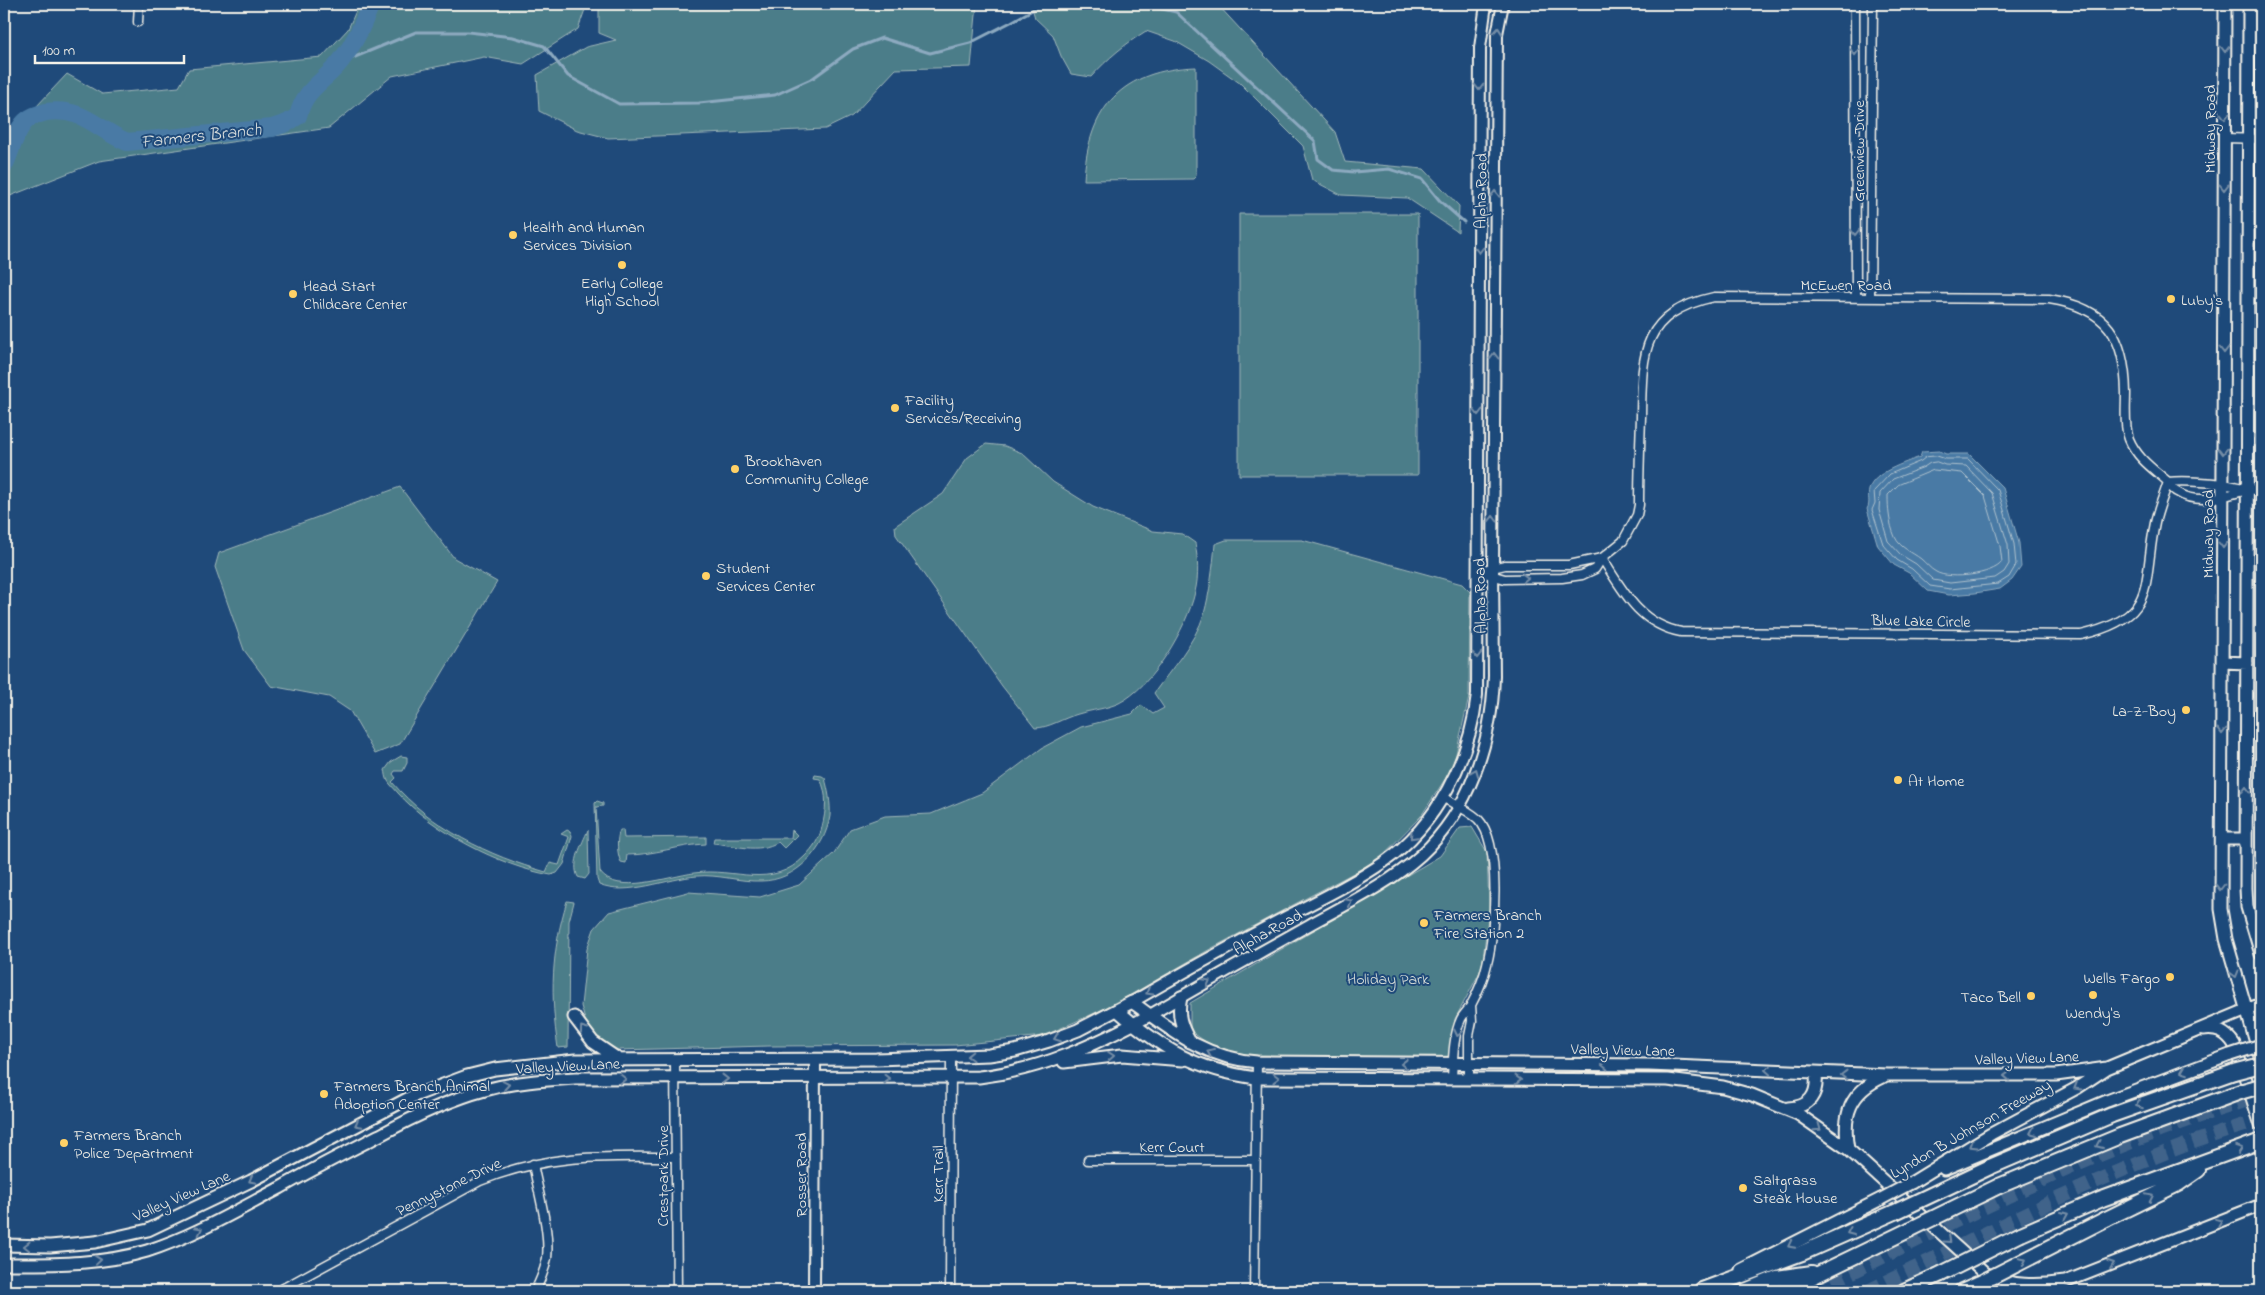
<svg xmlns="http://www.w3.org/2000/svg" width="2265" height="1295" viewBox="0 0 2265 1295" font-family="'Indie Flower',sans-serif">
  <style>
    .green { fill: #4c7d89; stroke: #a0b7b8 }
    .water { fill: #487aa5; stroke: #8daac0 }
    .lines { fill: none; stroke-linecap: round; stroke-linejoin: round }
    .shore { stroke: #afc1cd; stroke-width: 1 }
    .stream { stroke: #8daac0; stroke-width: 3 }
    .river { stroke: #487aa5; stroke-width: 18 }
    .motorway-tunnel { stroke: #3f638a; stroke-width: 14; stroke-dasharray: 14 7; stroke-linecap: butt }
    .minor-casing { stroke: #f4f1e8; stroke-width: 11 }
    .tertiary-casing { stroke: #f4f1e8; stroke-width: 14 }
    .secondary-casing { stroke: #f4f1e8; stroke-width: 15 }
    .motorway-casing { stroke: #f4f1e8; stroke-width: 18 }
    .minor { stroke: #1f4a7a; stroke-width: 8 }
    .tertiary { stroke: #1f4a7a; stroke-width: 10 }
    .secondary { stroke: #1f4a7a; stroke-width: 11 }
    .motorway { stroke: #1f4a7a; stroke-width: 14 }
    .secondary-bridge-casing { stroke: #f4f1e8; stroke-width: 15; stroke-linecap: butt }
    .motorway-bridge-casing { stroke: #f4f1e8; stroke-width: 18; stroke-linecap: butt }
    .secondary-bridge { stroke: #1f4a7a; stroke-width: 11 }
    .motorway-bridge { stroke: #1f4a7a; stroke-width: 14 }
    .oneway { stroke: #748da6 }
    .poi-dot { fill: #ffd166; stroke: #1f4a7a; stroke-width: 2 }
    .labels { text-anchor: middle; stroke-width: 4; stroke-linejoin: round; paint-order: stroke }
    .street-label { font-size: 16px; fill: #f4f1e8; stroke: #1f4a7a }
    .poi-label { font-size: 16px; fill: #f4f1e8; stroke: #1f4a7a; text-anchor: start }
    .park-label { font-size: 16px; fill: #dbe0da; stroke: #1f4a7a }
    .water-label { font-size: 18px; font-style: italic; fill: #dadfde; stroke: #1f4a7a }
  </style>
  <rect width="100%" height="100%" fill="#1f4a7a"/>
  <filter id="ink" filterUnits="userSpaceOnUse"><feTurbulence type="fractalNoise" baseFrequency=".02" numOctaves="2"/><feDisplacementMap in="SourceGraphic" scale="10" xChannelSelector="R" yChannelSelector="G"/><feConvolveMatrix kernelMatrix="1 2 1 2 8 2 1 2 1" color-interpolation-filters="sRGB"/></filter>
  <g filter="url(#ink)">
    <path class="green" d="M 359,4 L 587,4 L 578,29 L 523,64 L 484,57 L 392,76 L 329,128 L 99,161 L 10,196 L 4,209 L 4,141 L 67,74 L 102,94 L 179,87 L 189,69 L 322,57 L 348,29 Z
      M 599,4 L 977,4 L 971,67 L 896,69 L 852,116 L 825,129 L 608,138 L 577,130 L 539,111 L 537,75 L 586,47 L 616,40 L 599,33 Z
      M 1031,4 L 1217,4 L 1335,132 L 1345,162 L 1424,169 L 1459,206 L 1458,232 L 1407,198 L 1341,195 L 1312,180 L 1303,146 L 1241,84 L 1209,61 L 1175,41 L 1146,31 C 1125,44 1108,58 1091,77 L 1071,74 L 1061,56 L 1053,35 L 1035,18 Z
      M 1196,67 L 1196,176 L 1193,179 L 1084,180 C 1088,107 1122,70 1196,67 Z
      M 1239,214 L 1418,214 L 1418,475 L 1239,475 Z
      M 986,444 L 1005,446 L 1022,453 L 1053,482 L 1093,507 L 1153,531 L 1182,534 L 1195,543 C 1198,559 1199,576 1195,592 C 1187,628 1152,687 1119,703 C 1106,709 1091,710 1078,714 C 1063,718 1049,728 1035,728 L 1002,686 L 896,535 L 895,526 L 943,494 L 967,458 Z
      M 400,487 L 454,558 L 497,582 L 400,744 L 375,754 L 350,711 L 329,697 L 271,686 L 244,650 L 215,567 L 219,553 Z
      M 1226,540 L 1302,540 L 1462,584 L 1470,592 L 1469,697 L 1453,767 L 1421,816 L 1378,860 L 1212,948 L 1113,1005 L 1043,1036 L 955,1045 L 769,1046 L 618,1050 L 590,1037 L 581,1006 L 587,949 L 594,929 L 609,912 L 688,892 L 760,897 L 799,885 L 834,853 L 850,829 L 885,816 L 931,814 L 982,793 L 1042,748 L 1081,727 L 1132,714 L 1141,705 L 1153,714 L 1164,708 L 1154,693 C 1171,669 1195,643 1204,614 C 1210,592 1213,567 1215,544 Z
      M 401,756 L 407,757 L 407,763 L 403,771 L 395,771 L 393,774 L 396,778 L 392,782 C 431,828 489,856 546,872 L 550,863 L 559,865 L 569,837 L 561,834 L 567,830 L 571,832 L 572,836 L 564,864 L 557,873 L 551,875 C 501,867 431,830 398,793 C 395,789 390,785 388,781 C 386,778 386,773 385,770 L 391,762 Z
      M 815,775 L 822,776 L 825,778 C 828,790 831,803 830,816 C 825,849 796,881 761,881 C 740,882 718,874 697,876 C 669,878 626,897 599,885 L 597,879 L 595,803 L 597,801 L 603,803 L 603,806 L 596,807 L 600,872 C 616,896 670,876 694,873 C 735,867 771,891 805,856 C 813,848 820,838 822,827 C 826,811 828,794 820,779 L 814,778 Z
      M 1472,827 L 1487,852 L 1489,908 L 1482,968 L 1455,1019 L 1449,1058 L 1243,1055 L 1215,1048 L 1190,1031 L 1190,1003 L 1440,856 L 1460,828 Z
      M 588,830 L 589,874 L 585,879 L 578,877 C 571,863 582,844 588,830 Z
      M 620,830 L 623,830 L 624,838 L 706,837 L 706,844 C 679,845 654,855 627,855 L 626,863 L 621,862 C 617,855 616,838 620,830 Z
      M 792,830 L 797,835 L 784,848 L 778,842 C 758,854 735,845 713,843 L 714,838 L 791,838 Z
      M 567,901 L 574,902 L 569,921 L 568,1047 L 558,1048 C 550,994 551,953 567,901 Z"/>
    <path class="water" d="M 1939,451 L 1946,454 L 1969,454 L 2003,488 L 2019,543 L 2021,567 L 2012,580 L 2000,589 L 1975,593 L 1949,595 L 1928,591 L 1909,573 L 1894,565 L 1878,546 L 1867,509 C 1871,502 1867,497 1869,490 C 1873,472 1905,463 1920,457 L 1922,452 Z"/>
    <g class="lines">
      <path class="shore" d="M 1937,456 L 1946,459 L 1968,459 L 1998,490 L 2014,544 L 2016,565 L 2009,577 L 1998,584 L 1950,589 L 1930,586 L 1912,569 L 1897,560 L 1883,544 L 1872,510 L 1875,503 L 1874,491 L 1890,474 L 1921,461 L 1926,457 Z
        M 1937,462 L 1945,465 L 1966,466 L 1992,493 L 2008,545 L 2009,564 L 2004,572 L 1995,578 L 1950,583 L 1933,580 L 1916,564 L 1901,555 L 1888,541 L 1879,510 L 1880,493 L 1893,479 L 1924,467 L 1930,463 Z
        M 1934,470 L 1962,473 L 1985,496 L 2000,546 L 2002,562 C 1993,575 1949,580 1936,572 C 1930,569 1926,563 1921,559 C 1912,552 1900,548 1895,537 C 1889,523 1888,509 1888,495 L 1898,485 Z"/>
      <path class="stream" d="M 1140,4 L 1176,12 L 1315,141 L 1318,159 L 1333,170 L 1354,172 L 1389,169 L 1422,179 L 1440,201 L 1464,222
        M 338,64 L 416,32 L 468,32 L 513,37 L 544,46 L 568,76 L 619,104 L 699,103 L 775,95 L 813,78 L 853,49 L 882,38 L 930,53 L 970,43 L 1011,22 L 1043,4"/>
      <path class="river" d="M 4,166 C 11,152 13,137 23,124 C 28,117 38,114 46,112 C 84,107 96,129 127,142 L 272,128 L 287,123 L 298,116 C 305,88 323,83 340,62 C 355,43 362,26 371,4"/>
      <path class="motorway-tunnel" d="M 1814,1291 C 1960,1219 2105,1143 2261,1096
        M 1868,1291 C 1996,1229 2124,1160 2261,1120"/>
      <g class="minor-casing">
        <path id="minor" d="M 1855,4 L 1856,298
          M 138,22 L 139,4
          M 2225,138 L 2261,139
          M 1870,298 L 1873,4
          M 2168,482 C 2185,480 2205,482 2223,484 C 2236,486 2247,490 2261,490
          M 1602,558 C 1623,591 1639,624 1681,632 L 2081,635 C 2159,617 2142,585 2155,523 C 2158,509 2164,495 2168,482
          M 1488,569 L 1505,565 L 1569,565 L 1602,558
          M 1477,571 L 1505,579 L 1562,578 L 1582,575 L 1595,569 L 1602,558 L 1623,541 L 1637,515 L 1639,505 C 1639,476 1640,447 1641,417 C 1642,353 1641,313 1714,297 L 2049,299 C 2108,308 2125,337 2126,393 C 2126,408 2124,425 2129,439 C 2137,458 2152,468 2167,481 C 2170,485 2172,490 2177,492 C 2198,506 2225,496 2247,490
          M 1442,797 C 1454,804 1468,810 1478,819 C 1502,843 1495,933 1487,964 C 1484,978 1477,994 1470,1007 C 1467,1011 1463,1015 1461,1019 C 1453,1036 1453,1060 1452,1079
          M 675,1060 L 677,1291
          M 1469,1079 L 1469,1036 L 1472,1021 L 1471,1005
          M 1088,1160 L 1255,1160
          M 533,1164 C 538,1191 550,1230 547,1258 C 545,1269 540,1281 535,1291
          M 278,1291 L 480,1181 C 549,1153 604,1157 676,1157
          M 950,1291 L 951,1057
          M 1254,1291 L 1257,1062"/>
      </g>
      <g class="tertiary-casing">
        <path id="tertiary" d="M 1132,1002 C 1180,974 1229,947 1278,921 C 1314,902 1351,885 1384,862 C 1437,825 1470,759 1477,695 L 1480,48 L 1486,4
          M 1150,1015 C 1202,984 1256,955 1309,925 C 1347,904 1389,884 1421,855 C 1470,810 1492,741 1494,676 L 1493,568 L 1497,34 L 1503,4
          M 814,1291 L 815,1060"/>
      </g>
      <g class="secondary-casing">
        <path id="secondary" d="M 2225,4 L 2221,909 L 2226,939 L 2261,1060
          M 2249,4 L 2246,888 L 2247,907 L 2261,954
          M 2222,662 L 2247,663
          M 2222,839 L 2246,839
          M 1181,997 C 1177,1015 1181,1026 1190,1042
          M 1117,1010 C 1162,1049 1196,1070 1256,1078 L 1668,1080 L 1723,1087 L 1752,1095 L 1798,1114 L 1848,1149 L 1985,1273 C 2011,1287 2037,1286 2065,1282
          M 574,1017 L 593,1042 L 618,1059
          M 2203,1030 C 2217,1028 2226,1032 2234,1044 L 2261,1125
          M 1064,1062 L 1122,1055 L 1183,1060
          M 1788,1108 C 1810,1107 1818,1095 1816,1074
          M 1848,1149 C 1842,1115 1850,1092 1883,1077
          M 1944,1169 L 2107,1101 L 2230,1055
          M 1911,1183 L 1991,1134 L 2077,1088 L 2107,1068 L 2261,1004
          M 4,1245 L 50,1246 L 95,1242 L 148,1230 L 251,1181 L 411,1097 L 467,1076 L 495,1069 L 575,1060 L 876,1059 L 989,1055 L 1015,1051 L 1049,1041 L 1078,1030 L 1132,1002 C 1173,1032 1205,1058 1257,1062 L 1649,1065 L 1887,1075 L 2056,1075 L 2107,1068
          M 4,1264 C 51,1264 100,1265 147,1251 C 194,1236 236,1211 280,1188 C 313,1169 347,1152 380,1135 C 413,1117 448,1100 485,1090 C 514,1082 544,1080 575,1078 L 979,1077 C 1041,1070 1095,1045 1150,1015
          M 1741,1270 L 1881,1199
          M 2060,1284 L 2261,1205"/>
      </g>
      <g class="motorway-casing">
        <path id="motorway" d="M 1990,1167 L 2112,1115 L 2234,1072
          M 1999,1186 L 2120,1136 L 2243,1091
          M 2106,1219 L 2178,1184 L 2198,1170
          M 2021,1234 L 2102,1199 L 2261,1141
          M 1702,1290 L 1802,1253 L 1895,1212
          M 1745,1291 L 1777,1278 L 1812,1273
          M 1783,1291 L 1909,1230
          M 1904,1291 L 1941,1274
          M 1962,1291 L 1980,1283"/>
      </g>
      <use href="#minor" class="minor"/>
      <use href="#tertiary" class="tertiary"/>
      <use href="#secondary" class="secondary"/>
      <use href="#motorway" class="motorway"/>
      <g class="secondary-bridge-casing">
        <path id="secondary-bridge" d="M 2230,1055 L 2261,1045
          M 1881,1199 L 1911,1183"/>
      </g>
      <g class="motorway-bridge-casing">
        <path id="motorway-bridge" d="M 2234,1072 L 2261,1065
          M 2243,1091 L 2261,1086
          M 1895,1212 L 1990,1167
          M 1909,1230 L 1999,1186
          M 1941,1274 L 2021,1234
          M 1980,1283 L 2106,1219"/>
      </g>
      <use href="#secondary-bridge" class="secondary-bridge"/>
      <use href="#motorway-bridge" class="motorway-bridge"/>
    </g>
    <defs><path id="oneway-chevron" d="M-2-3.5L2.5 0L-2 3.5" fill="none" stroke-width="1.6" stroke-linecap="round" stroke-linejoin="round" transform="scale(1.25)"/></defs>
    <g class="oneway">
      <use href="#oneway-chevron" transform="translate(1498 31) rotate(-85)"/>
      <use href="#oneway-chevron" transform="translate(2225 49) rotate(90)"/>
      <use href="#oneway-chevron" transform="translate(1855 52) rotate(90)"/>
      <use href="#oneway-chevron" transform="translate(1479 87) rotate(90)"/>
      <use href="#oneway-chevron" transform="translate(2225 116) rotate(90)"/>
      <use href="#oneway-chevron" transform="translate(2224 187) rotate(90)"/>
      <use href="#oneway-chevron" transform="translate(1495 194) rotate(-89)"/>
      <use href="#oneway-chevron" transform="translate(1855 232) rotate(90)"/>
      <use href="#oneway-chevron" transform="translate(1479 250) rotate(90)"/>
      <use href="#oneway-chevron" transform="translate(2224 350) rotate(90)"/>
      <use href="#oneway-chevron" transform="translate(1494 356) rotate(-90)"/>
      <use href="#oneway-chevron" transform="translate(1478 412) rotate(90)"/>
      <use href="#oneway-chevron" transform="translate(2223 451) rotate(90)"/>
      <use href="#oneway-chevron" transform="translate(1493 519) rotate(-90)"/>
      <use href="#oneway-chevron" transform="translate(2223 545) rotate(90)"/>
      <use href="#oneway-chevron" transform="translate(1525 578) rotate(-1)"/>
      <use href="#oneway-chevron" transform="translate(1477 655) rotate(90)"/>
      <use href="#oneway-chevron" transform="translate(2222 731) rotate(90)"/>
      <use href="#oneway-chevron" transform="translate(1475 772) rotate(-68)"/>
      <use href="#oneway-chevron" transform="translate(2246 790) rotate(-90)"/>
      <use href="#oneway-chevron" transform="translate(1413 836) rotate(133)"/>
      <use href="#oneway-chevron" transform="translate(2220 887) rotate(90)"/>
      <use href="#oneway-chevron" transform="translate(1349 902) rotate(-29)"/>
      <use href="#oneway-chevron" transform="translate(2235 974) rotate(75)"/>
      <use href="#oneway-chevron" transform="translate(1207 982) rotate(-29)"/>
      <use href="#oneway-chevron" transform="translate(1149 992) rotate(150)"/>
      <use href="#oneway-chevron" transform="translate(583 1029) rotate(-126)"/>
      <use href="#oneway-chevron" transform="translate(1458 1033) rotate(103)"/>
      <use href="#oneway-chevron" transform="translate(1057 1038) rotate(159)"/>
      <use href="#oneway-chevron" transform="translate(1210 1052) rotate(-157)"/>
      <use href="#oneway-chevron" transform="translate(970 1056) rotate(178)"/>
      <use href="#oneway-chevron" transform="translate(1111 1056) rotate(-4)"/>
      <use href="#oneway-chevron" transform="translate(1404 1064) rotate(-179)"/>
      <use href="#oneway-chevron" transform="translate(1605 1065) rotate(-179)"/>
      <use href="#oneway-chevron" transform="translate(1768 1070) rotate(-176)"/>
      <use href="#oneway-chevron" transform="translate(2184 1071) rotate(159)"/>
      <use href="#oneway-chevron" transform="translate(1844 1075) rotate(-179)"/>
      <use href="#oneway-chevron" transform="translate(2007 1076) rotate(-178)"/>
      <use href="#oneway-chevron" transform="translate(1276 1078) rotate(1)"/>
      <use href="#oneway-chevron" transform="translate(623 1079) rotate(1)"/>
      <use href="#oneway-chevron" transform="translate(725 1079)"/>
      <use href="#oneway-chevron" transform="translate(887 1079)"/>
      <use href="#oneway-chevron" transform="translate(1518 1080)"/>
      <use href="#oneway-chevron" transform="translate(506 1085) rotate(-10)"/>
      <use href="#oneway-chevron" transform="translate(2077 1087) rotate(150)"/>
      <use href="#oneway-chevron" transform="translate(2139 1105) rotate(160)"/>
      <use href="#oneway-chevron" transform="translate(358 1124) rotate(152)"/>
      <use href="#oneway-chevron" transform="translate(1818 1128) rotate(35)"/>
      <use href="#oneway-chevron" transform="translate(2033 1132) rotate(157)"/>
      <use href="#oneway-chevron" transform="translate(1973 1145) rotate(148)"/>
      <use href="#oneway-chevron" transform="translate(2099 1145) rotate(157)"/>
      <use href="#oneway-chevron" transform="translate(2239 1149) rotate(-20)"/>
      <use href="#oneway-chevron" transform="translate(252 1180) rotate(152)"/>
      <use href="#oneway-chevron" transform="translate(2150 1197) rotate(-26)"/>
      <use href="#oneway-chevron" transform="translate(2065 1215) rotate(-23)"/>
      <use href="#oneway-chevron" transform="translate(2219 1222) rotate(-22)"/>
      <use href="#oneway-chevron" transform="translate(199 1230) rotate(-26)"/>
      <use href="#oneway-chevron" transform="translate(1850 1232) rotate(156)"/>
      <use href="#oneway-chevron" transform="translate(1948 1240) rotate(42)"/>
      <use href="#oneway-chevron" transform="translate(1791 1245) rotate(153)"/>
      <use href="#oneway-chevron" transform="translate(27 1246) rotate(-179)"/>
      <use href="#oneway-chevron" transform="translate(98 1260) rotate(-6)"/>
      <use href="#oneway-chevron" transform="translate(2023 1261) rotate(-27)"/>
      <use href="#oneway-chevron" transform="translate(2111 1264) rotate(-20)"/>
    </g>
  </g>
  <g class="poi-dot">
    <circle cx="513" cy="235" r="5"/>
    <circle cx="622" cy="265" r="5"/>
    <circle cx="293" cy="294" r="5"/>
    <circle cx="2171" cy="299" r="5"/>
    <circle cx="895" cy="408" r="5"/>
    <circle cx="735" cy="469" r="5"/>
    <circle cx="706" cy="576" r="5"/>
    <circle cx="2186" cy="710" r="5"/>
    <circle cx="1898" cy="780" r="5"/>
    <circle cx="1424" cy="923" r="5"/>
    <circle cx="2170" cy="977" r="5"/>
    <circle cx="2093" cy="995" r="5"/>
    <circle cx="2031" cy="996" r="5"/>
    <circle cx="324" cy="1094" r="5"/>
    <circle cx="64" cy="1143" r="5"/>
    <circle cx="1743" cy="1188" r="5"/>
  </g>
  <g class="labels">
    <g class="street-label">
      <text transform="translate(2209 129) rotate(-90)" y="6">Midway Road</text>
      <text transform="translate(1858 151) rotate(-90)" y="6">Greenview Drive</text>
      <text transform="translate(1480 191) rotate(-89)" y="6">Alpha Road</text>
      <text x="1846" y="290">McEwen Road</text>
      <text transform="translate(2207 534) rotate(-90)" y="6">Midway Road</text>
      <text transform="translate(1479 596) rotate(-91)" y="6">Alpha Road</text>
      <text transform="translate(1921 620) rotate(1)" y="6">Blue Lake Circle</text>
      <text transform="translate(1267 931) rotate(-29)" y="6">Alpha Road</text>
      <text transform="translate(1623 1049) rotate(1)" y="6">Valley View Lane</text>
      <text transform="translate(2027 1057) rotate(-2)" y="6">Valley View Lane</text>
      <text transform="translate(568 1065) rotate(-3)" y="6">Valley View Lane</text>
      <text transform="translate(1970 1128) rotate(-30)" y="6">Lyndon B Johnson Freeway</text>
      <text x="1172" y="1152">Kerr Court</text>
      <text transform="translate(937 1174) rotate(-90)" y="6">Kerr Trail</text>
      <text transform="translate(800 1175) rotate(-90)" y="6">Rosser Road</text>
      <text transform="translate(662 1176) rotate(-90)" y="6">Crestpark Drive</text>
      <text transform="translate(448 1186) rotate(-26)" y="6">Pennystone Drive</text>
      <text transform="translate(181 1195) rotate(-24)" y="6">Valley View Lane</text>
    </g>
    <g class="poi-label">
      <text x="523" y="232">Health and Human<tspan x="523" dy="18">Services Division</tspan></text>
      <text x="622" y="288" text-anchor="middle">Early College<tspan x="622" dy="18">High School</tspan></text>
      <text x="303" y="291">Head Start<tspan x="303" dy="18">Childcare Center</tspan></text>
      <text x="2181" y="305">Luby's</text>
      <text x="905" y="405">Facility<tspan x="905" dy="18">Services/Receiving</tspan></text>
      <text x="745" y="466">Brookhaven<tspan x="745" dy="18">Community College</tspan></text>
      <text x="716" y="573">Student<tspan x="716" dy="18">Services Center</tspan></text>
      <text x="2176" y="716" text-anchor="end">La-Z-Boy</text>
      <text x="1908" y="786">At Home</text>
      <text x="1434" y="920">Farmers Branch<tspan x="1434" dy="18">Fire Station 2</tspan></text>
      <text x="2160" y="983" text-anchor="end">Wells Fargo</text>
      <text x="2021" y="1002" text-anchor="end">Taco Bell</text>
      <text x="2093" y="1018" text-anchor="middle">Wendy's</text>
      <text x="334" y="1091">Farmers Branch Animal<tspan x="334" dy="18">Adoption Center</tspan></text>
      <text x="74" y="1140">Farmers Branch<tspan x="74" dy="18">Police Department</tspan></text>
      <text x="1753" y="1185">Saltgrass<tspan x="1753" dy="18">Steak House</tspan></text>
    </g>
    <g class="park-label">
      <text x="1388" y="984">Holiday Park</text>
    </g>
    <g class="water-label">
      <text transform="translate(201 135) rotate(-6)" y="6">Farmers Branch</text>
    </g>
  </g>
  <rect width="2265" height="1295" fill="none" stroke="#1f4a7a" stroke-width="20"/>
  <rect x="10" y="10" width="2245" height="1275" fill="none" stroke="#f4f1e8" stroke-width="2" filter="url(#ink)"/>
  <path d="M35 55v8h149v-8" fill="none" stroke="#f4f1e8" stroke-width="2.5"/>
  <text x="42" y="55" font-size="15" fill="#f4f1e8" stroke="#1f4a7a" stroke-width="4" paint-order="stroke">100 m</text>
</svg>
